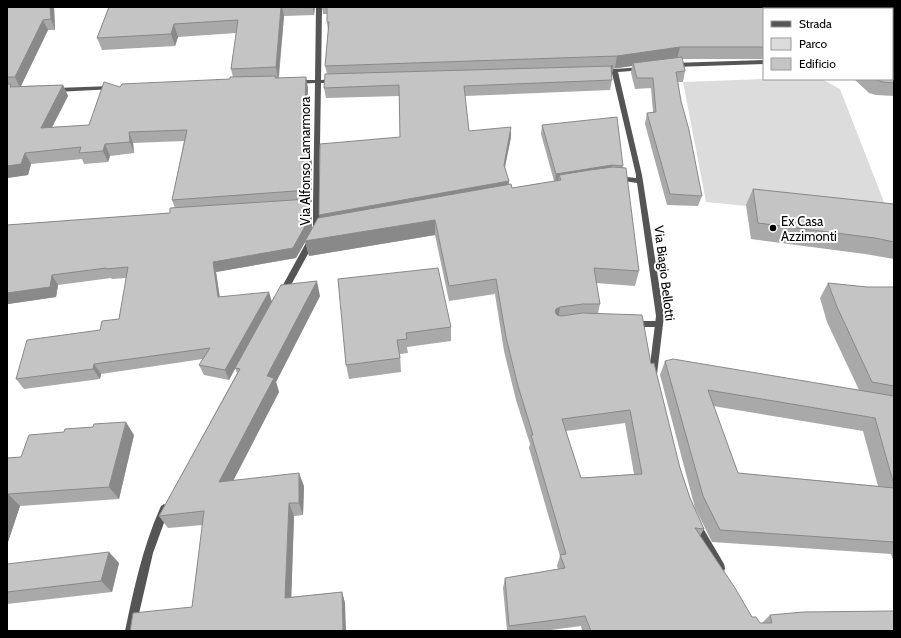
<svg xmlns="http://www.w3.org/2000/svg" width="901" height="638" viewBox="0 0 901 638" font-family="Cabin,sans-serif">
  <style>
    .green { fill: #dcdcdc }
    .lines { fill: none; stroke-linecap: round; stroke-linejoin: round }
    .lane { fill: #555; fill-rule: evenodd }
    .street { fill: #555; fill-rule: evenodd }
    .wall { fill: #a9a9a9; fill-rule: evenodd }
    .shaded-wall { fill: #898989 }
    .building { fill: #c4c4c4; stroke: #898989; fill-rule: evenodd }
    .poi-dot { fill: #000; stroke: #fff; stroke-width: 1.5 }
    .labels { text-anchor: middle; stroke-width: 4; stroke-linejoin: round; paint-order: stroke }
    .street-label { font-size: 13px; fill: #000; stroke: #fff }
    .poi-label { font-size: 13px; fill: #000; stroke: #fff; text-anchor: start }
  </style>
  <rect width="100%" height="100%" fill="#fff"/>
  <path class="green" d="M 764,79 L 822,79 L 840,89 L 891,220 L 706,202 L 683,82 Z"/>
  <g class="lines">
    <path class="lane" d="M 633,321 L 659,321 L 662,322 L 663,324 L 662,326 L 659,327 L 633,327 L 630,326 L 629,324 L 630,322 Z"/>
    <path class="street" d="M 316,7 L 322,7 L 321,80 L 334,79 L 337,81 L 334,83 L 321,83 L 319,205 L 321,230 L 285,296 L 282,297 L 278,294 L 313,230 L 313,205 L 315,83 L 296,84 L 293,82 L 296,80 L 315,80 Z
      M 764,60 L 764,64 L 673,67 L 670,65 L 673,63 Z
      M 642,67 L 644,68 L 644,70 L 618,72 L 642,175 L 664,316 L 657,374 L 654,375 L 651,374 L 650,365 L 656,316 L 637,183 L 617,180 L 614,178 L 617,176 L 636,178 L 636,175 L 612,73 L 601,74 L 598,72 L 601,70 Z
      M 112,86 L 115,88 L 114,89 L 56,92 L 53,90 L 56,88 Z
      M 164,504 L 167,506 L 169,509 L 153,553 L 135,631 L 125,631 C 134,588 143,546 161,506 Z
      M 696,521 L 700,523 L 724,564 L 725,568 L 724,572 L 720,573 L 716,572 L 692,529 L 691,526 L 692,523 Z"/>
  </g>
  <path class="wall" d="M 7,7 L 54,7 L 55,30 L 48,30 L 21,86 L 63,85 L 68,96 L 52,127 L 89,125 L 120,87 L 230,79 L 233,77 L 231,69 L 236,33 L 178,37 L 175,46 L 102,50 L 97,38 L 109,7 L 315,7 L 314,15 L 284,16 L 279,78 L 308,88 L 306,145 L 310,144 L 312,155 L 312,202 L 310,202 L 312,210 L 312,230 L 296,258 L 216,272 L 220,297 L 272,301 L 320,296 L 276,382 L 279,392 L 233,480 L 304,486 L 303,515 L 294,516 L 291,597 L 342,592 L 345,603 L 192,607 L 203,525 L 168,528 L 159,516 L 237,373 L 235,368 L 229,380 L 204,375 L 199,365 L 203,359 L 101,374 L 100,379 L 24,389 L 16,379 L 100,330 L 119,319 L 126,278 L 112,279 L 111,278 L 58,285 L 56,297 L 8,304 L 7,310 L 7,225 L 170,213 L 175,208 L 172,200 L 184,141 L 133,143 L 134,153 L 110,156 L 108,162 L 84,164 L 82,159 L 31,164 L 28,175 L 7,178 Z
    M 322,7 L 894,7 L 894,96 L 876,95 L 869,93 L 854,79 L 892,79 L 764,9 L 764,59 L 682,59 L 685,71 L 683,82 L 678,82 L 681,101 L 702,196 L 698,206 L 667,205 L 645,124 L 647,113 L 653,113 L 651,88 L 635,89 L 631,73 L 632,66 L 613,69 L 612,74 L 612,80 L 610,90 L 465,96 L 469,131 L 511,137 L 505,168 L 509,181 L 508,184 L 512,188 L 554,181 L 541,134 L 542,125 L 623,166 L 623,168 L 639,271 L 635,286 L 596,283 L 600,304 L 598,313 L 651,364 L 680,468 L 690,498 L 704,529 L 700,536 L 752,617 L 760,623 L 762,623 L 770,615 L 894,631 L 582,631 L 581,626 L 543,631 L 507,631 L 503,588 L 505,578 L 558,569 L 557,566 L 560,556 L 529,448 L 530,444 L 516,400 L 504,351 L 495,294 L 449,301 L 435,235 L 309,256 L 305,241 L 320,218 L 400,137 L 399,96 L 326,98 L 324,88 L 327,74 L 325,66 L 328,31 L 327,22 L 327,14 L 323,14 ZM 625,423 L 634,474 L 581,478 L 566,431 Z
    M 753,189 L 894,204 L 894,259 L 865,254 L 751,239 L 746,205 Z
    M 338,279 L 451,327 L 451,341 L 407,347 L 408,353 L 400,354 L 401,372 L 349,379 L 346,365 Z
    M 828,283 L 867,287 L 894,287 L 894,563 L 891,554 L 712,542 L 695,508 L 660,375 L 665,361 L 859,390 L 827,322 L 820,298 ZM 713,406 L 863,431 L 878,486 L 738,473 Z
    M 64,432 L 134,435 L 119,499 L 20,506 L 7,545 L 7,458 L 21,457 Z
    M 119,563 L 112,592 L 7,604 L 7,564 Z"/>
  <path class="shaded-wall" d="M 50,7 L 54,7 L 55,30 L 51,19 Z
    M 281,7 L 282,7 L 284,16 L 278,80 L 276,67 Z
    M 313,7 L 315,7 L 314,15 Z
    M 43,20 L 48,30 L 20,88 L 15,77 Z
    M 174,24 L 178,37 L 175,46 L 171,34 Z
    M 680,47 L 677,59 L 633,63 L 632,66 L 615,68 L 617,56 Z
    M 611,66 L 613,66 L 611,76 Z
    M 306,77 L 308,88 L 305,156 L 303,145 Z
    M 63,85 L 68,96 L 46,139 L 41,128 Z
    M 511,127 L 511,137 L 503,175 L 504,165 Z
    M 129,132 L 133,143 L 134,153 L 130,142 Z
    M 105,144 L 110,156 L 108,162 L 103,151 Z
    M 310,144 L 312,155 L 312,202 L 309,190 Z
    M 25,153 L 31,164 L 28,175 L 7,178 L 7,166 Z
    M 612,165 L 610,175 L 559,175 L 558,183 L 555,183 L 556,174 Z
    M 509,181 L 508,192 L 321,225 L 319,215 Z
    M 309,199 L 312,210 L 312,230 L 296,258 L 216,272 L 221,307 L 218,297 L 213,262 Z
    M 435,220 L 435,235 L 309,256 L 305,241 Z
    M 52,275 L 58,285 L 56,297 L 8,304 L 7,310 L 7,293 Z
    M 317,281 L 320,296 L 276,382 L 279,392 L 226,495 L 219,482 L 267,376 Z
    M 269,292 L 272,302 L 229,380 L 225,370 Z
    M 560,307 L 558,322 L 555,312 L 556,309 Z
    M 94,364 L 101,374 L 100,379 L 93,369 Z
    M 126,422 L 134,435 L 119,499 L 109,487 Z
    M 299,473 L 304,486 L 303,515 L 299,503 Z
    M 8,494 L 20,506 L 7,545 L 7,496 Z
    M 289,503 L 294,516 L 291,608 L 285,598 Z
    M 109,552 L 119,563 L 112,592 L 101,581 Z
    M 342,592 L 345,603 L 346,631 L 343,631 Z"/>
  <path class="building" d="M 7,7 L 50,7 L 51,19 L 43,20 L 15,77 L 7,77 Z
    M 109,7 L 281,7 L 276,67 L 231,69 L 238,20 L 174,24 L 171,34 L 97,38 Z
    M 327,7 L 894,7 L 894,83 L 883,82 L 876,80 L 875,79 L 892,79 L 892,9 L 764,9 L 764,47 L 680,47 L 617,56 L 325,66 L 329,22 L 327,22 Z
    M 682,57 L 685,71 L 676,72 L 681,101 L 689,130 L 702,196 L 670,194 L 647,113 L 656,112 L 653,78 L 637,78 L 633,63 Z
    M 611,66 L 612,80 L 464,86 L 469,131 L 511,127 L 504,165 L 509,181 L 319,215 L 320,144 L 400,137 L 399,85 L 324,88 L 325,74 L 613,66 Z
    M 276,76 L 275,78 L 306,77 L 303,145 L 310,144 L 309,190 L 172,200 L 187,130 L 129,132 L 130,142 L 105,144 L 103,151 L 79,153 L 81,147 L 25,153 L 21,164 L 7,166 L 7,84 L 11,84 L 10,87 L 63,85 L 41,128 L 89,125 L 104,82 L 120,87 L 122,84 L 230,79 L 230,77 Z
    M 617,117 L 623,166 L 612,165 L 556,174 L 542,125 Z
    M 613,167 L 626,168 L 639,271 L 594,268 L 600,304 L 583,304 L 560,307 L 556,309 L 555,312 L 557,315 L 561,316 L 583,313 L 642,315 L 651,364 L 654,363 L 680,468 L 690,498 L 704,529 L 695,528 L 735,588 L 752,617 L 756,617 L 760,623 L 772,623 L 770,615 L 803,612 L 894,611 L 894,631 L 591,631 L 585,616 L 509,626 L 505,578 L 565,568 L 560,555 L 566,554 L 531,435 L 533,435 L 518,386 L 506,337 L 496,279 L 449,286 L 435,220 L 305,241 L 318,218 L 511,184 L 512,188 L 561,180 L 559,175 L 590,170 ZM 630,410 L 642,474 L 581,478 L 562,419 Z
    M 753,189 L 894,204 L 894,242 L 875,238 L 758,223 Z
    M 309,199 L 309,219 L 293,248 L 213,262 L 218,297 L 269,292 L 225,370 L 199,365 L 210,348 L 94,364 L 93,369 L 16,379 L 27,340 L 100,330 L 102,321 L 119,319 L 128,267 L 106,269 L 106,268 L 52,275 L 50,287 L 7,293 L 7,225 L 170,213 L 170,208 Z
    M 438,268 L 451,327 L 406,333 L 407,339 L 397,340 L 400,358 L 346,365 L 338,279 Z
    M 317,281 L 267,376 L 274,378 L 219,482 L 299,473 L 299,503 L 289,503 L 285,598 L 342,592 L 343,631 L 130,631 L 133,613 L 192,607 L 204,511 L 159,516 L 240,369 L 235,368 L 281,285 Z
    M 828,283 L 867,287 L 894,287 L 894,386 L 872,382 L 837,307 Z
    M 673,359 L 894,396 L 894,485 L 875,418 L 708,390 L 738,473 L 894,488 L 894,542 L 720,530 L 703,496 L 665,361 Z
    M 126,422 L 109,487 L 8,494 L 7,496 L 7,458 L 21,457 L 29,435 L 64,432 L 65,429 L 93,427 L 94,424 Z
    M 109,552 L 101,581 L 7,592 L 7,564 Z"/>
  <circle class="poi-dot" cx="773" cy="228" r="4"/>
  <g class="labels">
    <g class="street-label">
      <text transform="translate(305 161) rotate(-90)" y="5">Via Alfonso Lamarmora</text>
      <text transform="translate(665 273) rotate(83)" y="5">Via Biagio Bellotti</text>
    </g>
    <g class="poi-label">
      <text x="781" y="226">Ex Casa<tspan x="781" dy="15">Azzimonti</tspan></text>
    </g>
  </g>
  <rect width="901" height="638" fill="none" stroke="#000000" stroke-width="16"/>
  <rect x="763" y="8" width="130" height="72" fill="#ffffff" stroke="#999999"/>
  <rect x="771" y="21" width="20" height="6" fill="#555555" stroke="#999999"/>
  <text x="799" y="28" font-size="12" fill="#000000">Strada</text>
  <rect x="771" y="38" width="20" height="12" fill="#dcdcdc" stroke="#999999"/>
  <text x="799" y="48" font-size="12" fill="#000000">Parco</text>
  <rect x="771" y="58" width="20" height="12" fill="#c4c4c4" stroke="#999999"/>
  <text x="799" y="68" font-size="12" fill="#000000">Edificio</text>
</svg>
